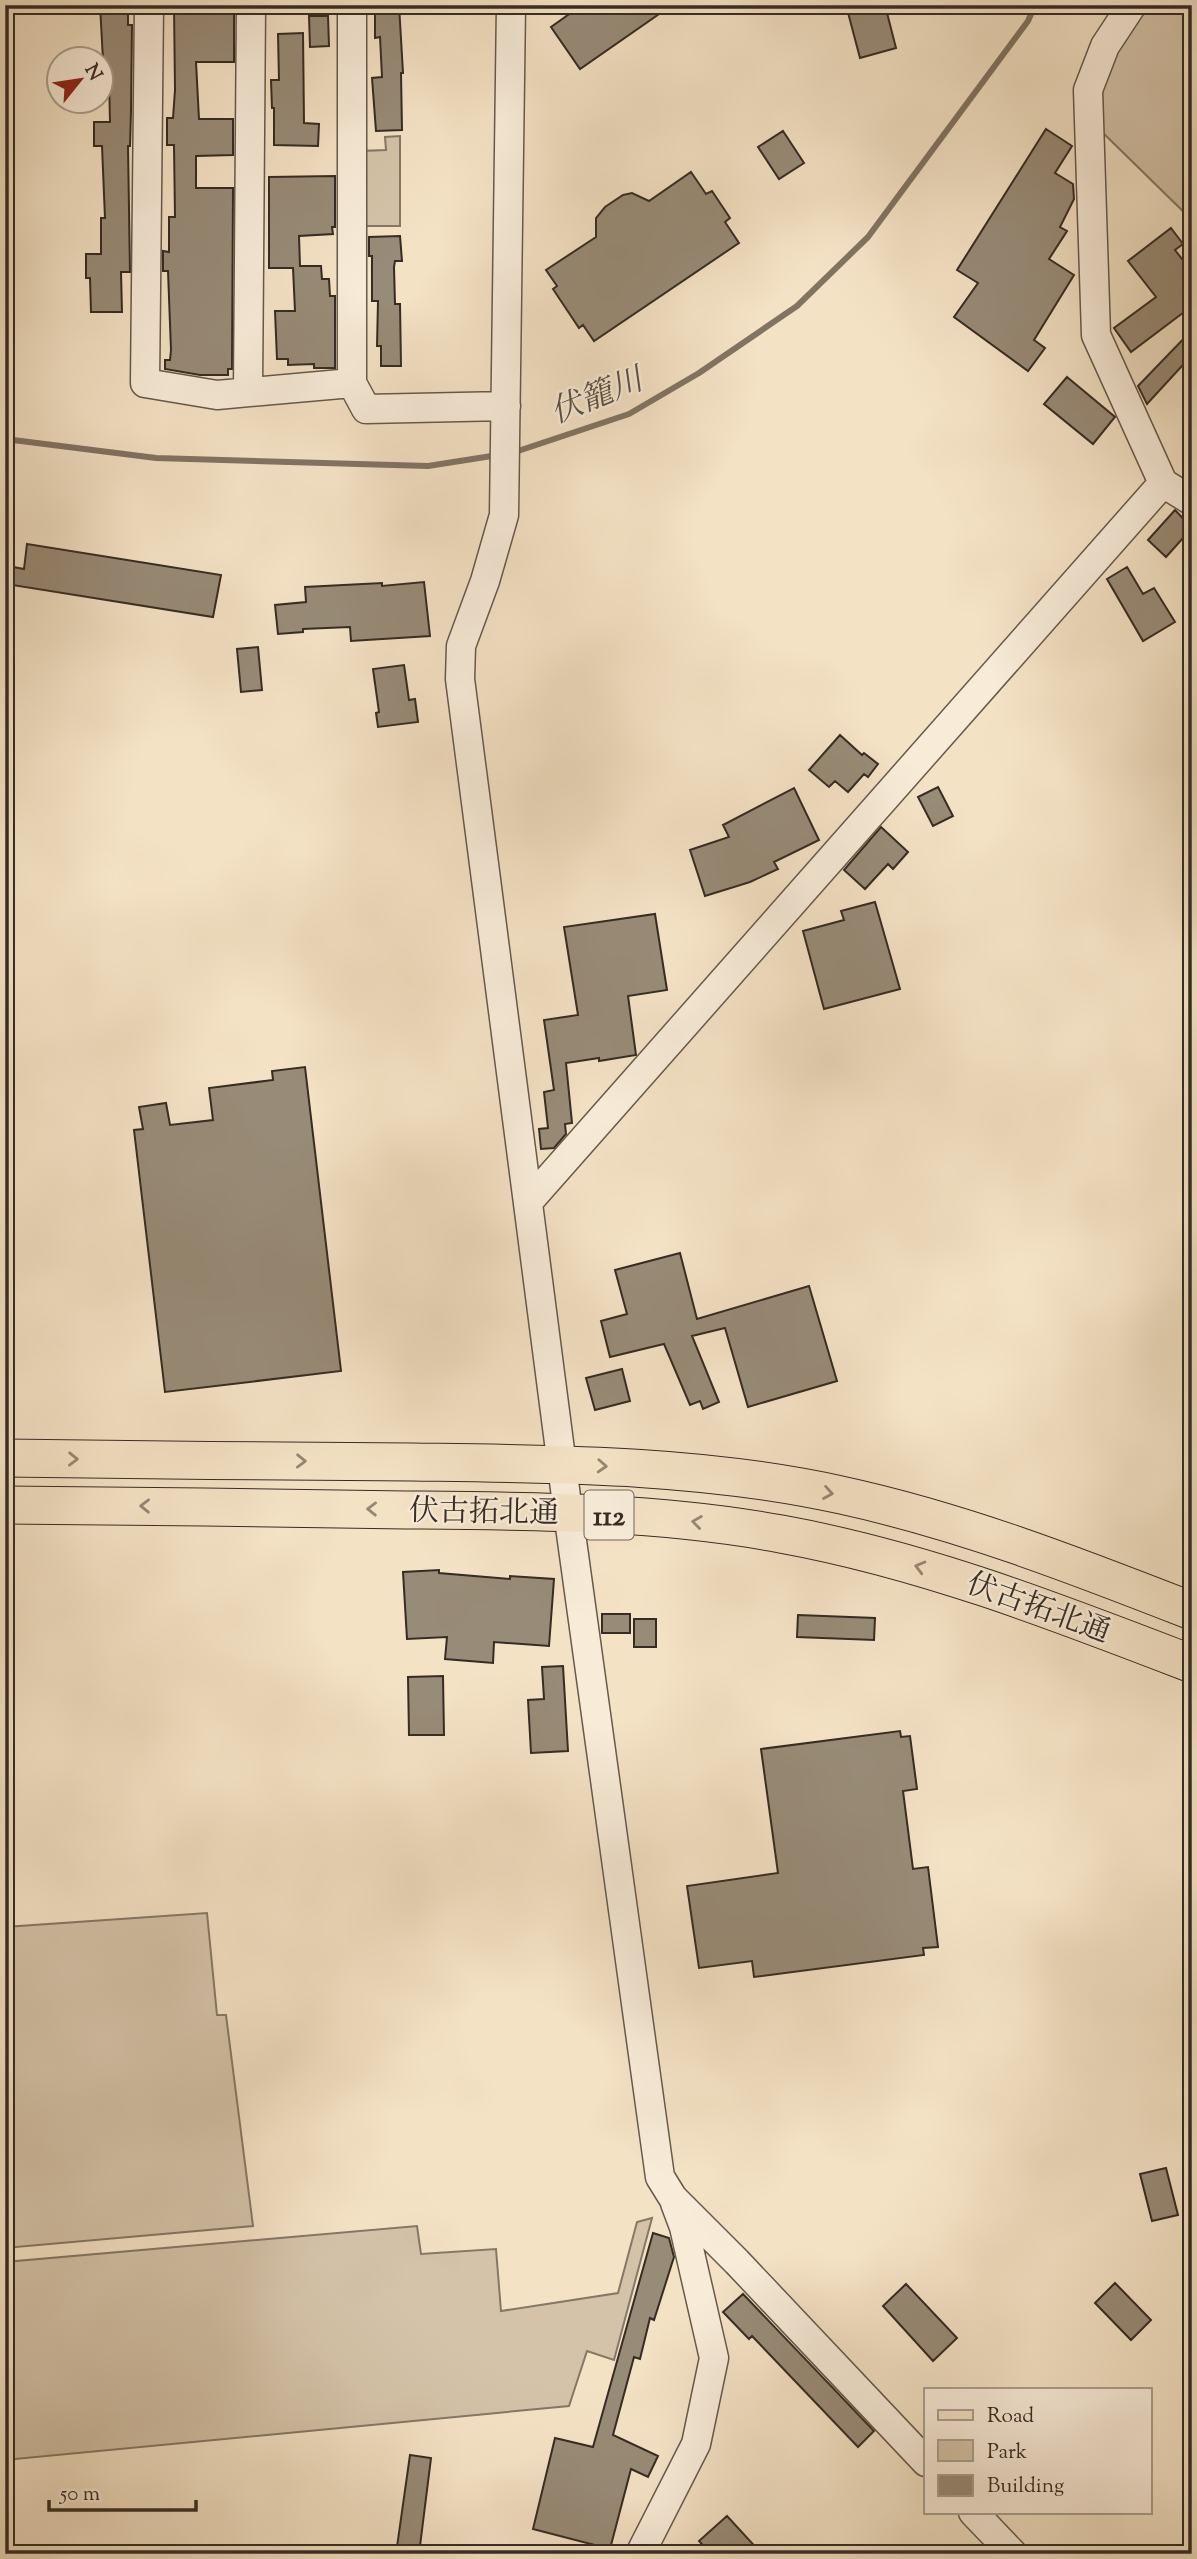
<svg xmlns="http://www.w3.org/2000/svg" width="1197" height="2559" viewBox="0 0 1197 2559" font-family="'Sorts Mill Goudy','Noto Serif JP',serif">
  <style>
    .green { fill: #d4c3a9; stroke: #847866; stroke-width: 2 }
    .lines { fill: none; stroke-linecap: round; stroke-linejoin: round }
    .stream { stroke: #817463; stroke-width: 6 }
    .building { fill: #988b77; stroke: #352c23; stroke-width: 2 }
    .minor-casing { stroke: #655a4c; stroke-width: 31 }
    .major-casing { stroke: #352c23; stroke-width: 39 }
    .minor { stroke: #f8ecd9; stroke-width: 28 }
    .major { stroke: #f4e2c5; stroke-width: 37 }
    .oneway { stroke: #948774 }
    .labels { text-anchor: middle; stroke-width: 5; stroke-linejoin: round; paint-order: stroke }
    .shield { fill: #f8ecd9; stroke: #70665a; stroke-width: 2 }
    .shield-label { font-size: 28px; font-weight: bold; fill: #352c23 }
    .street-label { font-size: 30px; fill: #352c23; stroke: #f8ecd9 }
    .water-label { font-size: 32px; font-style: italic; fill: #5b5043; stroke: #f8ecd9 }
  </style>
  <rect width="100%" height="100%" fill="#f4e2c5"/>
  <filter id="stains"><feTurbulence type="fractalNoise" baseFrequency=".00286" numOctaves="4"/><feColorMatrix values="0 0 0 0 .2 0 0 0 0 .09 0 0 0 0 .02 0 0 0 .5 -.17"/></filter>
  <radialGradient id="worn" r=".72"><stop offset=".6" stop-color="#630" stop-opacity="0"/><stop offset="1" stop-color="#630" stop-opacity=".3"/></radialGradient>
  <path class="green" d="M 1143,5 L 1192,5 L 1192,220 L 1099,129 C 1106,114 1101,101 1102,85 C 1104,58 1128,27 1143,5 Z
    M 400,136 L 400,226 L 359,226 L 360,151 L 386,150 L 385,137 Z
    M 207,1913 L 217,2015 L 226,2015 L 253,2226 L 5,2248 L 5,1927 Z
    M 652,2218 L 614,2360 L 587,2351 L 569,2406 L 5,2460 L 5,2262 L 417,2226 L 421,2254 L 496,2249 L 501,2311 L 618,2293 L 637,2222 Z"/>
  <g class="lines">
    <path class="stream" d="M 5,439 L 156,458 L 428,466 L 498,455
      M 512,453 L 629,414 L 699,373 L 797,306 L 868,237 L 1028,21 L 1035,5"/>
  </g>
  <path class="building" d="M 100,5 L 128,5 L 128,25 L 132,25 L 131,111 L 130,146 L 128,146 L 130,272 L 121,272 L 122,312 L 91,312 L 90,278 L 86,278 L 86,254 L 101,254 L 101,218 L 105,218 L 102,146 L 94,146 L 94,122 L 110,122 L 109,78 L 104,78 Z
    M 174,5 L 234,5 L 234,62 L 196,62 L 199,119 L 233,119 L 233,155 L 196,156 L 196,188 L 233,188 L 232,369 L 228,369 L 228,375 L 200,375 L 165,369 L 165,360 L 170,360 L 171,350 L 168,271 L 163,271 L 163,251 L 169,252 L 169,217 L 175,217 L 174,145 L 167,145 L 167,118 L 173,118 L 175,90 Z
    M 375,5 L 399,5 L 403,73 L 401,73 L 402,130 L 376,131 L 372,78 L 382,77 L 380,37 L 375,38 Z
    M 582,5 L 672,5 L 580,69 L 551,27 Z
    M 846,5 L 885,5 L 896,48 L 860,58 Z
    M 309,16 L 328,16 L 329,46 L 310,47 Z
    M 303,33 L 304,123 L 319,124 L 318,146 L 274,145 L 274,108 L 272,108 L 271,80 L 279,80 L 278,34 Z
    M 1046,129 L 1072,146 L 1055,173 L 1073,184 L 1074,199 L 1060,227 L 1067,231 L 1049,259 L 1074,275 L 1034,340 L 1045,348 L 1028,371 L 954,317 L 978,283 L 957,270 Z
    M 783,131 L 804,163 L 779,179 L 758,147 Z
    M 691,172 L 706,194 L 712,191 L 730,218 L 725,222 L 739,243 L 594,341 L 583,325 L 579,328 L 553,289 L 557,286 L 546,270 L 596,237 L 596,218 L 605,207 L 623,195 L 632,193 L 649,201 Z
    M 335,176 L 335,227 L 332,227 L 333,234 L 299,236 L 300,266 L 321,266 L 322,279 L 329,279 L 330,296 L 335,296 L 335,368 L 314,368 L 314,364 L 288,365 L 288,359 L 277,359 L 275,311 L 295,311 L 293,268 L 269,268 L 269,177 Z
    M 1171,228 L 1183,244 L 1175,250 L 1192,272 L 1192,306 L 1131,352 L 1114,328 L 1156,297 L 1128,261 Z
    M 400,236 L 402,261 L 395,261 L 394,267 L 395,304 L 400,304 L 401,366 L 381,366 L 381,346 L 377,346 L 378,301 L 372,301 L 372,256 L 369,256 L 369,237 Z
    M 1192,330 L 1192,355 L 1147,404 L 1138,386 Z
    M 1067,377 L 1115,417 L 1093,444 L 1044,404 Z
    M 1175,510 L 1192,528 L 1166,557 L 1148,540 Z
    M 27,544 L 221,575 L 213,617 L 6,584 L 8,566 L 24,569 Z
    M 1127,567 L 1143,594 L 1154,588 L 1175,622 L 1143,641 L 1107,579 Z
    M 424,582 L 430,636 L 351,641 L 350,627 L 303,629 L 303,632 L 278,634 L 275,605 L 306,602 L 305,587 L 382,583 L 382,586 Z
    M 258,647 L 262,690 L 241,692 L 237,649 Z
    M 404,665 L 409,700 L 415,699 L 418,722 L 378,727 L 376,713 L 379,712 L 373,669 Z
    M 840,735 L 862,755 L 864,753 L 878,764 L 868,777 L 864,774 L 848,792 L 835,781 L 829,787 L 809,770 Z
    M 938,787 L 953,816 L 933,826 L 918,797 Z
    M 794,788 L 819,840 L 774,862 L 778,869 L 750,882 L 705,896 L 690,850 L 729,837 L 723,825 Z
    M 881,827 L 908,852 L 893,869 L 888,864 L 865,889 L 844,870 Z
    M 875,902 L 900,989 L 824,1009 L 803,931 L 844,920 L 841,911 Z
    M 655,914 L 667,990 L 628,996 L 636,1055 L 599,1061 L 599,1058 L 566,1063 L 572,1123 L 565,1124 L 566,1134 L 554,1148 L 541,1149 L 539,1129 L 548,1128 L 544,1092 L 554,1090 L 544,1020 L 578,1015 L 564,927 Z
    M 305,1067 L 341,1371 L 165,1392 L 134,1130 L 143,1129 L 139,1107 L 166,1103 L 170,1125 L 213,1120 L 209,1088 L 273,1080 L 272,1071 Z
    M 680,1253 L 697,1319 L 809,1286 L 837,1381 L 748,1407 L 725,1328 L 692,1336 L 719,1402 L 703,1409 L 700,1401 L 690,1405 L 664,1344 L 610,1357 L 601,1321 L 627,1314 L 615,1270 Z
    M 622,1369 L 630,1401 L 595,1410 L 586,1378 Z
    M 439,1570 L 439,1573 L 510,1579 L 510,1576 L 554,1579 L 549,1646 L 494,1642 L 493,1663 L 445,1659 L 447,1637 L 407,1639 L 403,1572 Z
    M 602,1614 L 630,1614 L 630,1633 L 602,1633 Z
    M 798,1615 L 875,1618 L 874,1640 L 797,1637 Z
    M 634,1619 L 656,1619 L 656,1647 L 634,1647 Z
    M 563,1666 L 568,1751 L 531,1753 L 528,1700 L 544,1699 L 542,1667 Z
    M 443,1676 L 444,1735 L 409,1735 L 408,1677 Z
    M 900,1731 L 901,1737 L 910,1736 L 917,1789 L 903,1791 L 913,1869 L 928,1867 L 938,1947 L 923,1948 L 924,1955 L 754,1977 L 752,1961 L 699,1968 L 687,1886 L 778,1873 L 761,1749 Z
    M 1166,2168 L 1178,2215 L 1152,2221 L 1140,2174 Z
    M 653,2233 L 669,2238 L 674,2257 L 654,2320 L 650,2318 L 640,2359 L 634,2357 L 613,2435 L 658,2456 L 648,2477 L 631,2469 L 610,2549 L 533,2529 L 555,2438 L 593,2447 Z
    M 1115,2283 L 1151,2320 L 1131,2340 L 1095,2303 Z
    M 906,2284 L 957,2338 L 933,2361 L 883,2306 Z
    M 743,2294 L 874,2431 L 858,2447 L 752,2336 L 749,2339 L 723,2312 Z
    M 410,2455 L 431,2458 L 419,2554 L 396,2554 Z
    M 727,2516 L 762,2554 L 711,2554 L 699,2541 Z"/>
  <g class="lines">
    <g class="minor-casing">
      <path id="minor" d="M 149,5 L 145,383 L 217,395 L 352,383 L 366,409 L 506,406
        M 352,5 L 352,383
        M 511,5 L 504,515 L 485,581 L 461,646 L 460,679 L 568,1512 L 660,2177 L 673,2198 L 737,2262 L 926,2462
        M 1132,5 L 1105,46 L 1088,90 L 1096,335 L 1163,483 L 1192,501
        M 248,390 L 251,5
        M 529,1201 L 1163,483
        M 973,2512 L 1013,2554
        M 640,2554 L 696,2444 L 714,2358 L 684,2227 L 675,2203"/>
    </g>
    <g class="major-casing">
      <path id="major" d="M 5,1458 C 141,1460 276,1461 412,1462 C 555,1464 700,1464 841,1495 C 961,1521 1077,1566 1192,1611
        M 5,1505 C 139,1506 272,1508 406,1510 C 532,1511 657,1511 781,1534 C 924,1560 1057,1612 1192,1664"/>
    </g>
    <use href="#minor" class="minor"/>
    <use href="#major" class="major"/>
  </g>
  <defs><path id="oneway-chevron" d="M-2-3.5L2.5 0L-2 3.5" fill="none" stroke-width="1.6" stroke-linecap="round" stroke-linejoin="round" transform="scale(1.75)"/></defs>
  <g class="oneway">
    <use href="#oneway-chevron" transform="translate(73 1459) rotate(1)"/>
    <use href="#oneway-chevron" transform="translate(301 1461) rotate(1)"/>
    <use href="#oneway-chevron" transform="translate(602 1466) rotate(3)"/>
    <use href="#oneway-chevron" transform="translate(828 1493) rotate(10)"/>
    <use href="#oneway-chevron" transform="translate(145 1506) rotate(-179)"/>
    <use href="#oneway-chevron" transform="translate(372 1509) rotate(-179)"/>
    <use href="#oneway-chevron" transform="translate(697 1522) rotate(-172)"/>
    <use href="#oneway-chevron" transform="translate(920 1567) rotate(-165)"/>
  </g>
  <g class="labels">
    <rect class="shield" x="584.5" y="1490.5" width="49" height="49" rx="5"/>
    <g class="shield-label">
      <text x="609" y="1525">112</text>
    </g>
    <g class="street-label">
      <text transform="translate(484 1511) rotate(1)" y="10">伏古拓北通</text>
      <text transform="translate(1039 1607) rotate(20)" y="10">伏古拓北通</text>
    </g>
    <g class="water-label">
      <text transform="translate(596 395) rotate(-22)" y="11">伏籠川</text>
    </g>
  </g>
  <rect width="1197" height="2559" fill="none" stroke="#f4e2c5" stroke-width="28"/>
  <rect x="7" y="7" width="1183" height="2545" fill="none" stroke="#352c23" stroke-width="3.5"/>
  <rect x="14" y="14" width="1169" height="2531" fill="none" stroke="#352c23" stroke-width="2"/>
  <rect x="924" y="2388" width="228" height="126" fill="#f8ecd9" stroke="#aa9f90" stroke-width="2"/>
  <rect x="938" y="2410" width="35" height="10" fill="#f4e2c5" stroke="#aa9f90" stroke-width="2"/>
  <text x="987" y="2422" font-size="21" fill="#352c23">Road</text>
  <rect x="938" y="2440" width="35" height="21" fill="#d4c3a9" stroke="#aa9f90" stroke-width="2"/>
  <text x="987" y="2458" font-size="21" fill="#352c23">Park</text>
  <rect x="938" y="2475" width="35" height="21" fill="#988b77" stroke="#aa9f90" stroke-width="2"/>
  <text x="987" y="2492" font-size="21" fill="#352c23">Building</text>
  <g transform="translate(80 80) rotate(60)"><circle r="33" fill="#f8ecd9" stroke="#aa9f90" stroke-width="2"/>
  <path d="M0-5L12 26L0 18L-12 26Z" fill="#8f2418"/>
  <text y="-10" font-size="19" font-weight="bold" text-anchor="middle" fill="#352c23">N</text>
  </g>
  <path d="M49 2500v10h147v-10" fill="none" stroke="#352c23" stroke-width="3.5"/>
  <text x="60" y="2500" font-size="21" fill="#352c23" stroke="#f8ecd9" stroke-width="5" paint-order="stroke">50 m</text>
  <rect width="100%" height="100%" filter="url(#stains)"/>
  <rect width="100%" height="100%" fill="url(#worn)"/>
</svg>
